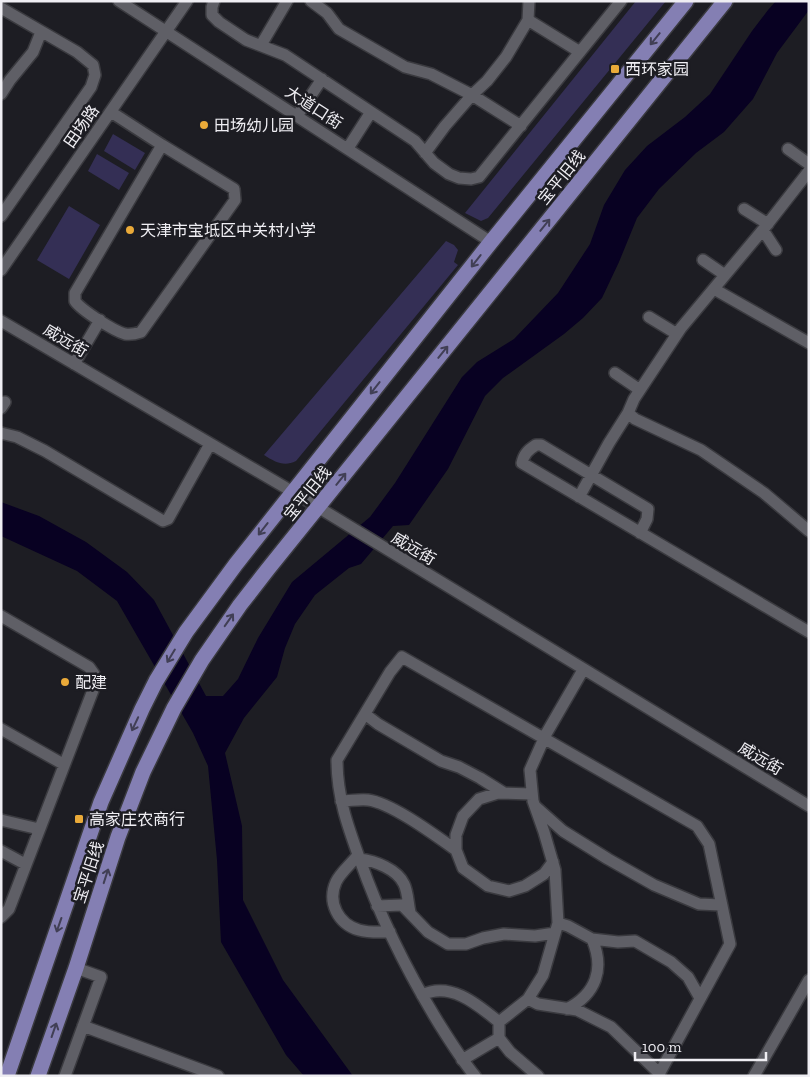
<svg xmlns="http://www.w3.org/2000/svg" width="810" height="1077" viewBox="0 0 810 1077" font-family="'Zilla Slab','Noto Sans SC',serif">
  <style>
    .garden { fill: #342f55 }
    .water { fill: #080122 }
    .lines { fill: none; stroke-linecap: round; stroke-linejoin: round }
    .minor-casing { stroke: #3a3a3f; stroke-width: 14 }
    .major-casing { stroke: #3a3a3f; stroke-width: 18 }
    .minor { stroke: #5f5f66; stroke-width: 11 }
    .major { stroke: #847fb3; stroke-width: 15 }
    .oneway { stroke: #413f55 }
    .poi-dot { fill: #eaaa39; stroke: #1d1d23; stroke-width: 2 }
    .labels { text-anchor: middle; stroke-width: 5; stroke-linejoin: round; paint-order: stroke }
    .poi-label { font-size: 16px; fill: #efeef3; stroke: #1d1d23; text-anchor: start }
    .street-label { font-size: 16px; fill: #efeef3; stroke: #1d1d23 }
  </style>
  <rect width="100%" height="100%" fill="#1d1d23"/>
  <path class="garden" d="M 636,1 L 666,1 L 488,218 L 481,221 L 465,213 Z
    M 113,134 L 145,153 L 135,170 L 104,151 Z
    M 97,154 L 129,173 L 119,190 L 88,171 Z
    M 69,206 L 100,225 L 69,279 L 37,260 Z
    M 446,241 L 454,245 L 458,250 L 454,262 L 458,265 L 296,461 C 284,467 275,462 264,455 Z"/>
  <path class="water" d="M 776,1 L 809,1 L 809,10 L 777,53 L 753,99 L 724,132 L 696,153 L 659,189 L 637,218 L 619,262 L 602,298 L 583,318 L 564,334 L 503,378 L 485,396 L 448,469 L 409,525 L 393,526 L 361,564 L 349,568 L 315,595 L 295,624 L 285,648 L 277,677 L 244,718 L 225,753 L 242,826 L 243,900 L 283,980 L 353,1076 L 304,1076 L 286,1055 L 221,942 L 217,860 L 208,766 L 193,733 L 117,601 L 77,571 L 1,536 L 1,502 L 39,516 L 86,542 L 127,572 L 154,600 L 206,696 L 223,696 L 238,679 L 258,638 L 292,582 L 370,517 L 395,483 L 462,377 L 477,362 L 514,339 L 558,293 L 590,244 L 604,205 L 625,170 L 647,146 L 685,117 L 710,94 L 752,31 L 768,10 Z"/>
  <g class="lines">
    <g class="minor-casing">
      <path id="minor" d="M 119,1 L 491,242
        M 214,1 L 212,7 L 212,15 L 219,22 L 246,40 L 285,55 L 415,141 L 434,163 L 449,174 L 459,178 L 471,179 L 479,177 L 621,1
        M 311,1 L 327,13 L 339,29 L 405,67 L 431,74 L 472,95 L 521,126
        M 1,8 L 77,52 L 93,65 L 95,75 L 91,87 L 1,216
        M 528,20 L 580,52
        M 261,45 L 287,1
        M 1,94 L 10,80 L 33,52 L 41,32
        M 111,112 L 162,145 L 75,293 L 75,301 C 81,310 114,331 125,334 C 131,335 135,334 141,332 L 235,200 L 234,189 L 162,145
        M 297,116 L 322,79
        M 348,148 L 371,112
        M 788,149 L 809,164
        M 425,153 L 445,126 L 472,95 L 487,81 L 506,57 L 528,20 L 529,1
        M 744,209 L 768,224
        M 763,230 L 776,250
        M 703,260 L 725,275
        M 1,270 L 187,1
        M 714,289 L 809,343
        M 649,317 L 677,334
        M 1,321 L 293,492 L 809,806
        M 74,364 L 100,320
        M 615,373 L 640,390
        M 1,408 L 5,402
        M 628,413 L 635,419 L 701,450 L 764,493 L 809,531
        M 1,433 L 17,437 L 45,451 L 163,521 L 168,519 L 210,444
        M 579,497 L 609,443 L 628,413 L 634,399 L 681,328 L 766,226 L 809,171
        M 640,533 L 647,519 L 648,509 L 541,445 L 536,445 C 528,450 524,454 522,463 L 809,632
        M 1,616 L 89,667 L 94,674 L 95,685 L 9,909 L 1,917
        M 365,714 L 378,724 L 441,761 L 459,767 L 480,778 L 504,793
        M 1,729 L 63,764
        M 532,794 L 498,793 L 479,799 L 463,816 L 456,835 L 456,850 L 463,868 L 488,886 L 509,891 L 525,886 L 544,874 L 553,862
        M 341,801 C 350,801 360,799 368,800 C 392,803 436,836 456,850
        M 536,807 L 563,831 L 608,859 L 654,885 L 699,904 L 721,905
        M 1,820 L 39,829
        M 1,851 L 25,864
        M 358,855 C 352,863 340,873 336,882 C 327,902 338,924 359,930 C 369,933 380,932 390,932
        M 360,859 C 375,861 397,869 404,884 C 408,892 408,904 410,912
        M 377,906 L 402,905 L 428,932 L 448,944 L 466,944 L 483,938 L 504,934 L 535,936 L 555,933
        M 558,923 L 568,926 L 592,939 L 618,942 L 635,941 L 671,962 L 688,977 L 700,998
        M 422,995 C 451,981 478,1005 499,1022 L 499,1038 L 510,1052 L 538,1076
        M 528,999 L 538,1004 L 577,1010 L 611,1027 L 659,1073
        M 567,1009 C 596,994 605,969 592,939
        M 499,1022 L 528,999 L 543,975 L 558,923 L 555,870 L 544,832 L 533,801 L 530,770 L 546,734 L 583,670
        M 83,1026 L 218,1076
        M 462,1060 L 499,1038
        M 65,1076 L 101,977 L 76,968
        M 475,1076 C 461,1059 450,1041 438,1022 C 407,971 380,917 360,860 C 348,827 337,797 337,760 L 390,672 L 402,657 L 697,826 L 709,844 L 730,944 L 658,1076
        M 754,1076 L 809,980"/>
    </g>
    <g class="major-casing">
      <path id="major" d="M 7,1076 L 101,802 L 142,709 L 156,681 L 186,632 L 236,564 L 491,242 L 686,1
        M 38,1076 L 76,968 L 118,837 L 143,772 L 174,708 L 202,660 L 240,605 L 268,569 L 725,1"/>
    </g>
    <use href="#minor" class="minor"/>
    <use href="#major" class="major"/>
  </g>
  <defs><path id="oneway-shaft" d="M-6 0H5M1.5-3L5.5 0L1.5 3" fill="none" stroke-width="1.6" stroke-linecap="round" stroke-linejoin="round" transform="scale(1.25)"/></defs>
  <g class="oneway">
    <use href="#oneway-shaft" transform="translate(655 39) rotate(129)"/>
    <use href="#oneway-shaft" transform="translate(545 225) rotate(-51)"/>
    <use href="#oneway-shaft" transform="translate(476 261) rotate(128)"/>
    <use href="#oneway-shaft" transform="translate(443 352) rotate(-51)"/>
    <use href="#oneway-shaft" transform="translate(375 388) rotate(128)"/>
    <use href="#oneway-shaft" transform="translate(341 479) rotate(-51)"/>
    <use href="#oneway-shaft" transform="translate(263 529) rotate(128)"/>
    <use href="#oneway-shaft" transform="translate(229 620) rotate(-55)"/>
    <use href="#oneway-shaft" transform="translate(171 656) rotate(121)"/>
    <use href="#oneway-shaft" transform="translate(135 724) rotate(115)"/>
    <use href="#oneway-shaft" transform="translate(106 876) rotate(-72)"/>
    <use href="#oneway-shaft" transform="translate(59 925) rotate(109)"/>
    <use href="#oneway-shaft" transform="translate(54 1030) rotate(-71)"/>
  </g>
  <g class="poi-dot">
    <rect x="610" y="64" width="10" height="10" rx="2.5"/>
    <circle cx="204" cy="125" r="5"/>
    <circle cx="130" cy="230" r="5"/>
    <circle cx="65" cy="682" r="5"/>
    <rect x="74" y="814" width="10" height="10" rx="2.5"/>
  </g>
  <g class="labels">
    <g class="poi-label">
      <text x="625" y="75">西环家园</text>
      <text x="214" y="131">田场幼儿园</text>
      <text x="140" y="236">天津市宝坻区中关村小学</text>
      <text x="75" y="688">配建</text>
      <text x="89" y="825">高家庄农商行</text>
    </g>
    <g class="street-label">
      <text transform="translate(314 107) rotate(33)" y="6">大道口街</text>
      <text transform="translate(81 126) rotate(-55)" y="6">田场路</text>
      <text transform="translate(561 177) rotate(-51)" y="6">宝平旧线</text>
      <text transform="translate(66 340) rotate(31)" y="6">威远街</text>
      <text transform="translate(307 493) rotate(-51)" y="6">宝平旧线</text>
      <text transform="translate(414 548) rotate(31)" y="6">威远街</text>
      <text transform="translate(761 758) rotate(31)" y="6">威远街</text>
      <text transform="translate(88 872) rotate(-72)" y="6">宝平旧线</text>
    </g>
  </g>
  <rect width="810" height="1077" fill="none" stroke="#efeef3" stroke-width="5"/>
  <path d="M635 1052v8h131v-8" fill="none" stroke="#efeef3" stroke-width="2.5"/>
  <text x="642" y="1052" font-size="15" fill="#efeef3" stroke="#1d1d23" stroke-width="4" paint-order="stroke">100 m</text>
</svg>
